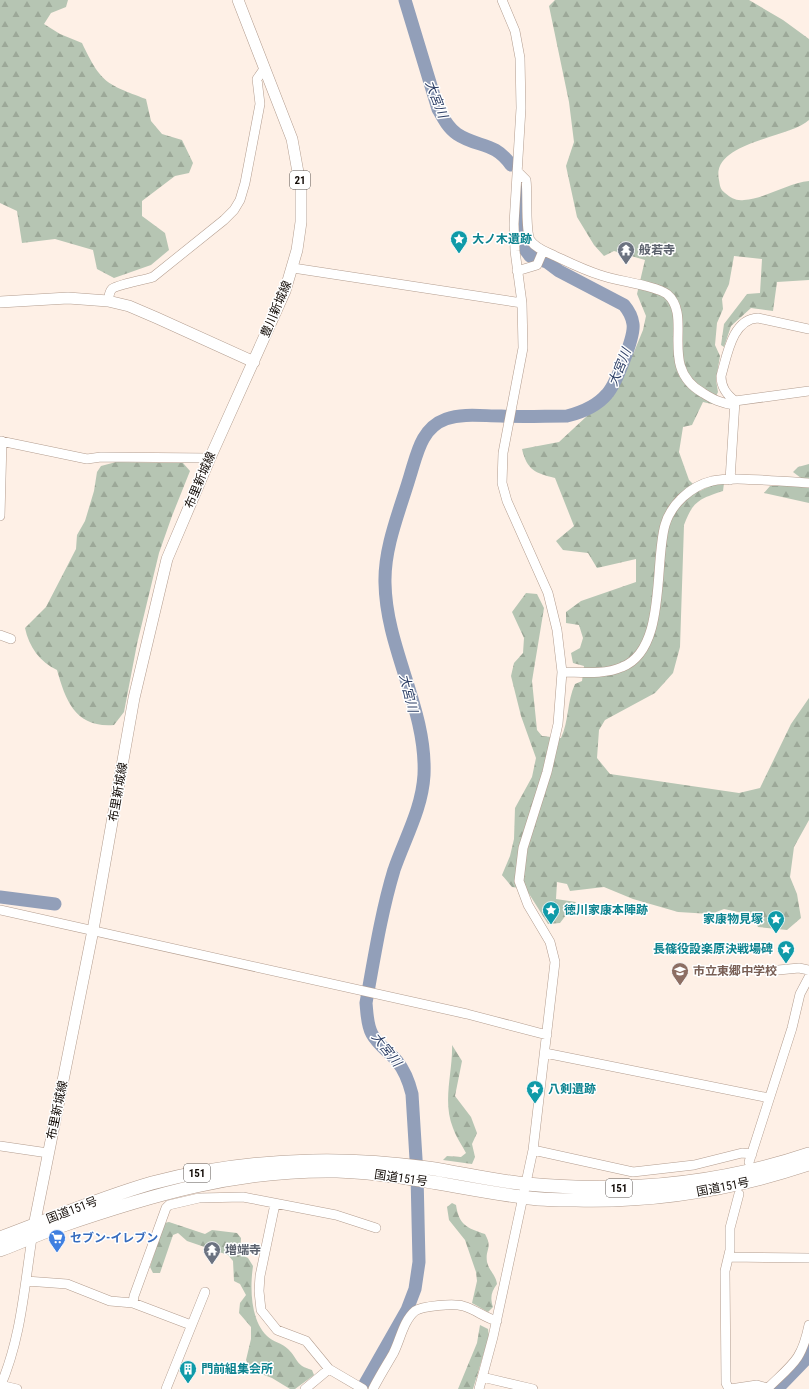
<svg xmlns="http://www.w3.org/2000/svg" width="809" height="1389" viewBox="0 0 809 1389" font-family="'Roboto Condensed','Noto Sans JP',sans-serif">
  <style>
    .forest { fill: url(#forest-firs) }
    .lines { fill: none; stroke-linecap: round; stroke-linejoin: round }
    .river { stroke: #929fb9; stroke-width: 13 }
    .minor-casing { stroke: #b39d8f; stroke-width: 10 }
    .major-casing { stroke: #b39d8f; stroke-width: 12 }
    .highway-casing { stroke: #b39d8f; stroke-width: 14 }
    .minor { stroke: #fff; stroke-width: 9 }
    .major { stroke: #fff; stroke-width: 11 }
    .highway { stroke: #fff; stroke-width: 13 }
    .labels { text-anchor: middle; stroke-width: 3; stroke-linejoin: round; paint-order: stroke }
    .shield { fill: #fff; stroke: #5a5551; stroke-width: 1 }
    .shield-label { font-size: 11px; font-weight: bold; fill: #130c07 }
    .culture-label { font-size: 12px; font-weight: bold; fill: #0d838f; stroke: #fff; text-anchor: start }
    .worship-label { font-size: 12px; font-weight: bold; fill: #5b616d; stroke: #fff; text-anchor: start }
    .street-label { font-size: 12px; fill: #130c07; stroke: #fff }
    .education-label { font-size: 12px; font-weight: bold; fill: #785e54; stroke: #fff; text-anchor: start }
    .shop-label { font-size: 12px; font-weight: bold; fill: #366cbe; stroke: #fff; text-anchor: start }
    .water-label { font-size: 13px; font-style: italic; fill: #2d3f66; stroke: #fff }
  </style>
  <defs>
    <pattern id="forest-firs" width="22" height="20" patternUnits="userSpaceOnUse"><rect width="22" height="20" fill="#b6c5b3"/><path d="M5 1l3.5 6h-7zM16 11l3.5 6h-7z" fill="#9ca898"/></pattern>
  </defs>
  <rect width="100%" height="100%" fill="#fef0e6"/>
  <path class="forest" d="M 0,0 L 68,0 L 66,7 L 51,13 L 44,24 L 60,34 L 82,43 C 101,83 106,84 146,99 L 151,121 L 162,134 L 182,140 L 193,163 L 189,173 L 175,176 L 142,201 L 142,216 L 165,233 L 169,250 L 151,265 L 114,278 L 97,269 L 93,250 L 55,239 L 22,243 L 17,211 L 0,203 Z
    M 555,0 L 749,0 L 783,20 L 809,39 L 809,120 C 790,138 710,142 719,180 C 720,186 720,189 725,193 C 731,198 736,201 744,200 C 764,199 788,183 809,181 L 809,280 L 777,282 L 773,311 L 751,308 L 731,326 L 724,347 L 721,345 L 724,324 L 747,294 L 760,293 L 762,259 L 734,256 L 729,284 L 722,299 L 723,309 L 717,323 L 715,345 L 720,356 L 716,380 L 718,392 L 712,404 L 703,402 L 692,425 L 683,427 L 679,452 L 689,480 L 700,491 L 714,484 L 724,483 L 723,491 C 699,499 693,501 684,525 L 680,647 L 673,673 L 655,693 L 605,720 L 599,730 L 597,758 L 610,774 L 739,793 L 760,788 L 791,724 L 809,698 L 809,820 L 794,847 L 790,877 L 797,894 L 801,918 L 787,930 L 758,927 L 752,915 L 724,909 L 711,914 L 678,912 L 633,899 L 604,887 L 570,891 L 567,884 L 557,882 L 556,899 L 576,902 L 560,923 L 548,924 L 526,889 L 512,887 L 502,875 L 510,856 L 514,839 L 515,808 L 532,777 L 536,758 L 521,716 L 511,676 L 514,663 L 523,653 L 524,638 L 512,612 L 526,593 L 537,594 L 544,608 L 532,681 L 537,730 L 542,736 L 561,738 C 569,721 567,701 575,684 L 582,681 L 584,666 L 573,663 L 571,653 L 580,648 L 583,638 L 579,625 L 566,623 L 566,612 L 581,601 L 636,582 L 636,559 L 597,568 L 588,553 L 563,550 L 556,541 L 574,526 L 555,478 C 535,473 527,470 522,449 L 559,442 L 614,391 L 634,352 L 643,330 L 646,316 L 637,294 L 645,260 L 614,251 L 604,256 L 594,245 L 577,217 L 566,166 L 574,142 L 569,102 L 549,6 Z
    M 116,462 L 183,463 L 190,471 L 172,516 L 159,553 L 137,644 L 124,712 L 114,725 C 76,728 66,702 57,670 C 40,662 29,647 25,628 L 46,607 L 76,549 L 77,535 L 85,521 L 94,491 L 97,472 L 101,466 Z
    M 809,464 L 809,503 L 764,493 L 770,486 L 799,486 L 801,478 L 793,472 L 798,467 Z
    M 452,1045 L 462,1061 L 455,1096 L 471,1117 L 477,1133 L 472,1144 L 475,1157 L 472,1164 L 443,1160 L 447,1156 L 461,1157 L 466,1153 C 462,1145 456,1137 453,1128 C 442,1101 453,1072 452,1045 Z
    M 452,1203 L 456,1205 C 459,1225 467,1228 485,1234 C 493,1248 485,1249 487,1262 C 489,1271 496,1275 497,1284 C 491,1292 490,1298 493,1307 L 488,1312 L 472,1303 L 477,1281 L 476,1272 L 465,1240 L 449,1220 L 447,1207 Z
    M 169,1222 L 205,1234 L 212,1230 L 237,1233 L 241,1238 L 240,1254 L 248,1258 L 253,1266 C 250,1287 250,1320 267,1336 C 273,1342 282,1343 288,1349 C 299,1360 295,1365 312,1370 L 314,1375 L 295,1389 L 290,1389 L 272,1378 L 251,1370 L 246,1360 L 251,1339 L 251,1327 L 239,1313 L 240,1303 L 246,1295 L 240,1284 L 234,1281 L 233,1261 L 228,1255 L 187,1241 L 178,1233 L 173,1235 L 160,1273 L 153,1273 L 150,1267 L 164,1223 Z
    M 480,1325 L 488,1329 L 489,1336 L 473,1389 L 458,1389 L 477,1343 Z"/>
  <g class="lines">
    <path class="river" d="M 405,0 L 438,109 C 443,118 448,128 457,134 C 478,148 494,141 511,165
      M 0,897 L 55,904
      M 362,1389 L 407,1310 L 415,1289 L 419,1262 L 417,1175 L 412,1094 C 409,1082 405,1071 397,1061 C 388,1051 378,1045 372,1034 C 367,1025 367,1013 366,1003 C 374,959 381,913 394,870 C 405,838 422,809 424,775 C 427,709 386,649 385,583 C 384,547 400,510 410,476 C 417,454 421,428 446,419 C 463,413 482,416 501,416 C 523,417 545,416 567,416 C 583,412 597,406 607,394 C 616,384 635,336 633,324 C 632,316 629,311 624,305 L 559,271 L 547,262 L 530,256 L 521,244 L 519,230 L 521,191
      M 777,1389 L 805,1360 L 809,1349"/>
    <g class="minor-casing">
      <path id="minor" d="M 517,171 L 526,180 C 528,194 525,230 530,240 C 536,249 547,252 555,256 C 570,263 584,270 600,275 C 616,281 655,285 667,294 C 694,317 657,367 703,393 C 714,400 721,403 734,405
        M 293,268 L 522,303
        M 517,271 L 537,265 L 543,251
        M 108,301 C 109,297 109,292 112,289 C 116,285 144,280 153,277 L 224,220 L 234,210 L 240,200 L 245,183 L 260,104 L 257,79 L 264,69
        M 735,401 C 726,394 721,387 721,376 C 727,356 732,319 758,318 L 809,329
        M 0,441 L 87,459 L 101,457 L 210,458
        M 730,480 L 735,401 L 809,391
        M 0,516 L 2,441
        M 0,635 L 11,639
        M 562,672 C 581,672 604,675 622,667 C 667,650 654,562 665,525 C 671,504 691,486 712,481 C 736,476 782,482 809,483
        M 0,910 L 467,1014 L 547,1035
        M 768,971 L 799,968 L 809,970
        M 545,1053 L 769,1098
        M 0,1146 L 48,1153
        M 533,1150 L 633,1172 L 694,1165 L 742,1153 L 752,1154
        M 749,1162 L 792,1028 L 800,994 L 809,977
        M 275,1204 L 260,1276 L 259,1291 L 261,1310 L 277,1330 L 306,1341 L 329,1369 L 363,1389
        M 729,1257 L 809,1258
        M 26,1281 L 67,1284 L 110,1301 L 133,1303 L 191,1325
        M 133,1303 L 134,1296 L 166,1208 L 169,1205 L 199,1198 L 243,1197 L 336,1215 L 376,1228
        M 482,1377 L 533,1389
        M 0,1385 L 17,1389
        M 0,1387 C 21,1339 24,1289 32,1238
        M 166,1389 L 205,1292
        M 305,1389 L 329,1369
        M 373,1389 C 379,1377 386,1366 393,1354 C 400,1341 403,1321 415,1311 C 422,1306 454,1303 463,1306 C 475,1309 485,1318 497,1321
        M 479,1389 L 493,1337 L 533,1150 L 555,962 L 550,942 L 528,905 L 519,881 L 523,848 L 547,772 L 558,724 L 562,672 L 557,630 L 548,593 L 507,501 L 502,483 L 503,453 L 523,348 L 522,303 L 515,251 L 514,224 L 521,108 L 520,58 L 515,31 L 502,0
        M 729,1389 L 726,1383 L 725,1271 L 730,1250 L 730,1228 L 739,1194
        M 730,1389 L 757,1385 L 767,1388 L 770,1386 C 794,1363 802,1359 809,1325"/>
    </g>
    <g class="major-casing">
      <path id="major" d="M 0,302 L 68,298 L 108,301 L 129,306 L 157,318 L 254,362
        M 33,1231 L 93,930 L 134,698 L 167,559 L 210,458 L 285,291 L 297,250 L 301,222 L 301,189 L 292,139 L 238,0"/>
    </g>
    <g class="highway-casing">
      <path id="highway" d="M 0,1238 C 51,1219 100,1198 152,1183 C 204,1169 259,1162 312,1161 C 351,1160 390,1163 428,1168 C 461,1173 494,1181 527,1184 C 623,1193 717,1185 809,1154
        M 0,1250 C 19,1243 38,1234 58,1227 C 151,1195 238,1169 337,1171 C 400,1173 461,1189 522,1197 C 540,1200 558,1200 576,1200 C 656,1202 734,1189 809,1164"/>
    </g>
    <use href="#minor" class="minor"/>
    <use href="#major" class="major"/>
    <use href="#highway" class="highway"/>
  </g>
  <defs>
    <g id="sight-pin" transform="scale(0.9)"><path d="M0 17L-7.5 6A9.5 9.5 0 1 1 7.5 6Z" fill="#0f9aa8" stroke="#fff"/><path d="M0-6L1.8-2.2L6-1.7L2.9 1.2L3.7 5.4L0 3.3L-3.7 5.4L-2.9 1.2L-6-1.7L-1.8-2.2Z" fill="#fff"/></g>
    <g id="temple-pin" transform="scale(0.9)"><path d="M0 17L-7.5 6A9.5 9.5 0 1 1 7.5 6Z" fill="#6b7280" stroke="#fff"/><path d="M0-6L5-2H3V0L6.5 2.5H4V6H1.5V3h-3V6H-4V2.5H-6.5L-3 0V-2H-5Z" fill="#fff"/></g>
    <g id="school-pin" transform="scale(0.9)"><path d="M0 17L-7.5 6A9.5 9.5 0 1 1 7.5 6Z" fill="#8d6e63" stroke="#fff"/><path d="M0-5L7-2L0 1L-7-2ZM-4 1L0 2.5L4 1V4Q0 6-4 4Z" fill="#fff"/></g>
    <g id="supermarket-pin" transform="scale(0.9)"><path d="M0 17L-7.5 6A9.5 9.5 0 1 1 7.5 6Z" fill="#3f7fe0" stroke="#fff"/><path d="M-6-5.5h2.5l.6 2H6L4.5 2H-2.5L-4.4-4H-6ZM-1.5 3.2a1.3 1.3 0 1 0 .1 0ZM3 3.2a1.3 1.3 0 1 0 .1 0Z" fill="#fff"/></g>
    <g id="building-pin" transform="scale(0.9)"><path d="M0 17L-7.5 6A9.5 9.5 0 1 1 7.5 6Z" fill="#0f9aa8" stroke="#fff"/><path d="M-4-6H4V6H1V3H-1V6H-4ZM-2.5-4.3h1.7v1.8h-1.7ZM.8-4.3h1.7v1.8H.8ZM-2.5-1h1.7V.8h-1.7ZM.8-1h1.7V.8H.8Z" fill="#fff"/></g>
  </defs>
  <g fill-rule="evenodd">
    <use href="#sight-pin" x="459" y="239"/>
    <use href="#temple-pin" x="626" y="250"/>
    <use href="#sight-pin" x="551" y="910"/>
    <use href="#sight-pin" x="776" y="919"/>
    <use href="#sight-pin" x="786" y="949"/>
    <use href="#school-pin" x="680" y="971"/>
    <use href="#sight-pin" x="535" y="1089"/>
    <use href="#supermarket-pin" x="57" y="1238"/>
    <use href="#temple-pin" x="212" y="1250"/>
    <use href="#building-pin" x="188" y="1369"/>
  </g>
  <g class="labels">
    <g class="shield">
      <rect x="290" y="171" width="20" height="18" rx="3"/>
      <rect x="184" y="1164" width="26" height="18" rx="3"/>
      <rect x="606" y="1179" width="26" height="18" rx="3"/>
    </g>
    <g class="shield-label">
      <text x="300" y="184">21</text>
      <text x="197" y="1177">151</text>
      <text x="619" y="1192">151</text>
    </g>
    <g class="culture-label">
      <text x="472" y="243">大ノ木遺跡</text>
      <text x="564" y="914">徳川家康本陣跡</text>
      <text x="763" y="923" text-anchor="end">家康物見塚</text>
      <text x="773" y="953" text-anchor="end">長篠役設楽原決戦場碑</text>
      <text x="548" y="1093">八剣遺跡</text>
      <text x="201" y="1373">門前組集会所</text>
    </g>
    <g class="worship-label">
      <text x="639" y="254">般若寺</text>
      <text x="225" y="1254">増端寺</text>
    </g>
    <g class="street-label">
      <text transform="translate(276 309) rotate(-67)" y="4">豊川新城線</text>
      <text transform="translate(200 480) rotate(-67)" y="4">布里新城線</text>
      <text transform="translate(118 792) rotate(-80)" y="4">布里新城線</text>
      <text transform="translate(57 1110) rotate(-78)" y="4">布里新城線</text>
      <text transform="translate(401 1178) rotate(8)" y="4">国道151号</text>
      <text transform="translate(723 1187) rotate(-11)" y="4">国道151号</text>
      <text transform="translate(72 1210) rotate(-21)" y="4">国道151号</text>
    </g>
    <g class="education-label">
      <text x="693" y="975">市立東郷中学校</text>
    </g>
    <g class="shop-label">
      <text x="70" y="1242">セブン-イレブン</text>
    </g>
    <g class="water-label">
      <text transform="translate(437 99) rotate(69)" y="5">大宮川</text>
      <text transform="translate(619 367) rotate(-68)" y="5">大宮川</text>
      <text transform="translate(409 693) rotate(76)" y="5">大宮川</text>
      <text transform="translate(387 1049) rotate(52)" y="5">大宮川</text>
    </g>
  </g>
</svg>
